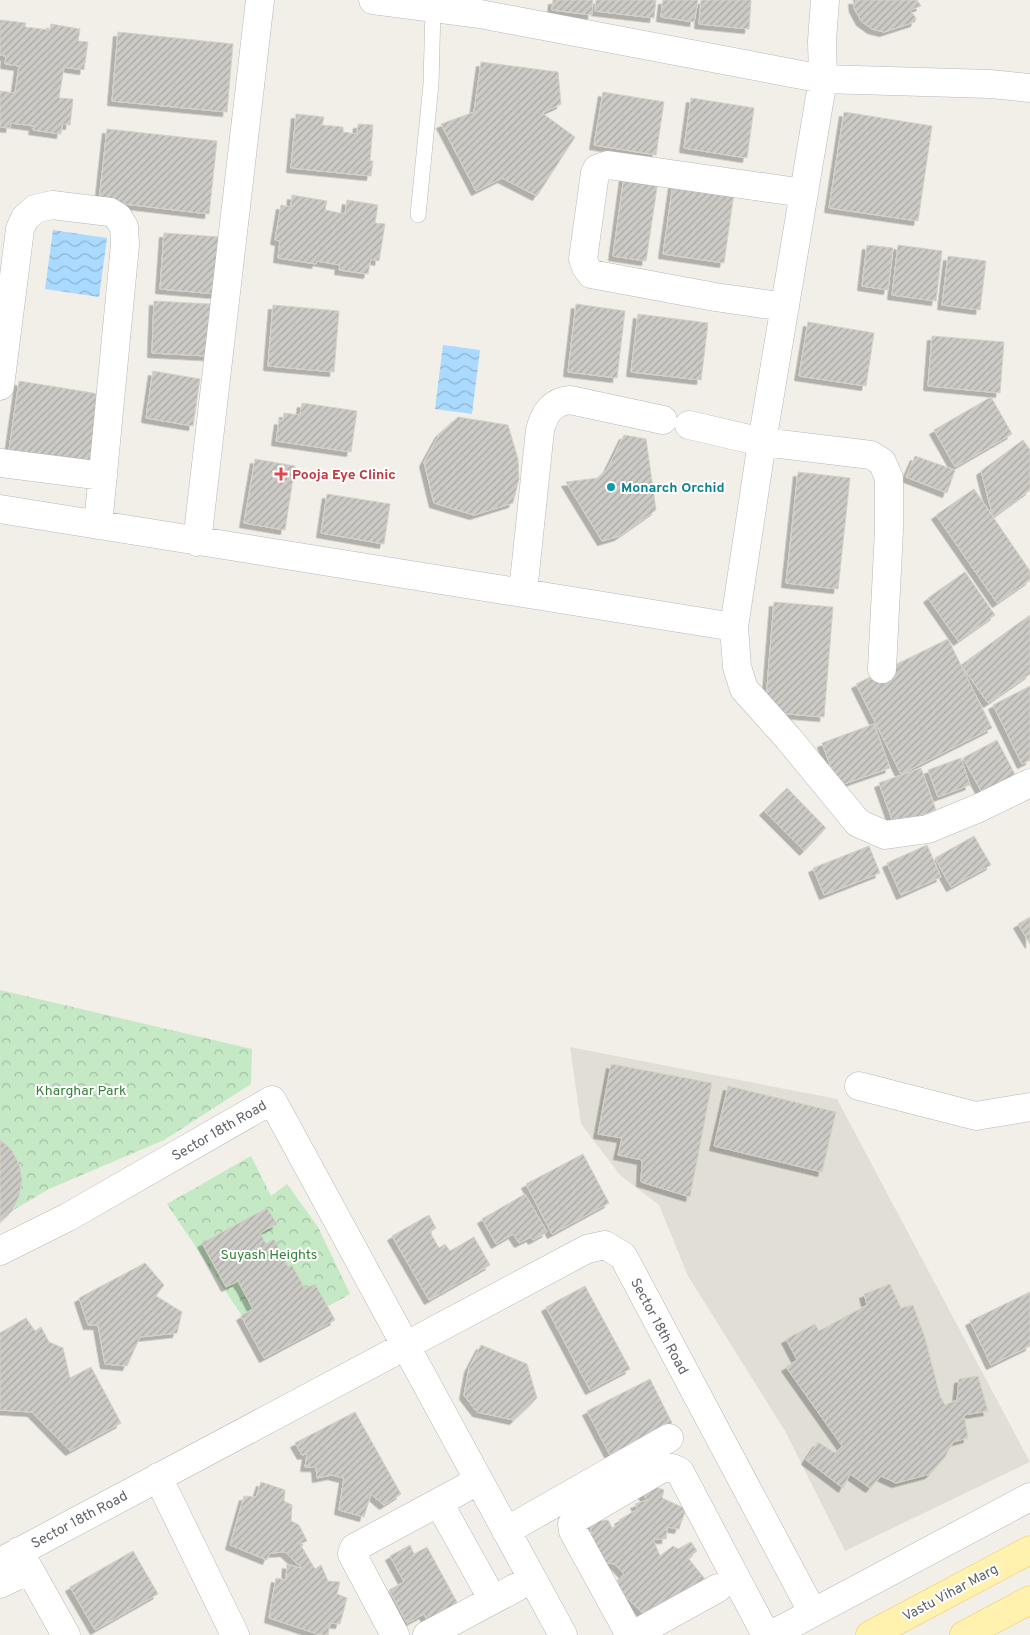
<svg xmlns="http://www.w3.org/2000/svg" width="1030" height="1635" viewBox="0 0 1030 1635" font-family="Overpass,sans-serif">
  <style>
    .education { fill: #e1ded6 }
    .park { fill: url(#park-crowns) }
    .water { fill: url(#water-waves) }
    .building { fill: url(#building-hatch); stroke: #d6d1c6; filter: url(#shadow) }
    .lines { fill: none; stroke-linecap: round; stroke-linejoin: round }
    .service-casing { stroke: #b5b8bc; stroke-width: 16 }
    .minor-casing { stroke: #b5b8bc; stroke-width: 29 }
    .primary-casing { stroke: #f2c960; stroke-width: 29 }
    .service { stroke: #fff; stroke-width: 15 }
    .minor { stroke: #fff; stroke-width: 28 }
    .primary { stroke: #fff2af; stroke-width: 28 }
    .health-dot { fill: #e0444e; stroke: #fff; stroke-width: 2 }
    .culture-dot { fill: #0f9aa8; stroke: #fff; stroke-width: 2 }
    .labels { text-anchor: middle; stroke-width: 4; stroke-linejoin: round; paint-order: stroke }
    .health-label { font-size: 14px; font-weight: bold; fill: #be3a42; stroke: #fff; text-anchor: start }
    .culture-label { font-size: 14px; font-weight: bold; fill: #0d838f; stroke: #fff; text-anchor: start }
    .park-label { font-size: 14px; fill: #348238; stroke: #fff }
    .street-label { font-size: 14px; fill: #5f6368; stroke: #fff }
  </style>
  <defs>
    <pattern id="park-crowns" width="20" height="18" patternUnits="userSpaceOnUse" patternTransform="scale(1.25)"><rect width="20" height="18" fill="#c5e8c5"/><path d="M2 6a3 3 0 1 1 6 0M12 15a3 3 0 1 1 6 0" fill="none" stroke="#a3c0a4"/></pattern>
    <pattern id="water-waves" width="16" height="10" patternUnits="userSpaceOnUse" patternTransform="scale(1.25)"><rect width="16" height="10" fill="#aadaff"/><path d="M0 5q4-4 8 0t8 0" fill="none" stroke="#8eb4d2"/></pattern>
    <pattern id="building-hatch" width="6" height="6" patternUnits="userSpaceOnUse" patternTransform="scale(1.25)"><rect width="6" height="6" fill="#cccac5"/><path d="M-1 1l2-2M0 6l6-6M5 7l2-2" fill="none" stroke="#a9a8a4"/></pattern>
    <filter id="shadow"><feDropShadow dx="-4.5" dy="4.5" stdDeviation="0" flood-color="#0004"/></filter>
  </defs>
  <rect width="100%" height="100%" fill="#f1efe8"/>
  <path class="education" d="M 570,1047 L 837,1099 L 1030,1462 L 845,1551 L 785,1431 L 688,1276 L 659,1205 L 620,1175 L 581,1124 Z"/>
  <path class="park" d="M 0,990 L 252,1049 L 251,1084 L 164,1140 L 49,1189 L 0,1218 Z
    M 251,1156 L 271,1196 L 287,1184 L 318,1227 L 350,1294 L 261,1344 L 167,1204 Z"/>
  <path class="water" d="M 53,230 L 107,238 L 99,297 L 45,289 Z
    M 443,345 L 480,350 L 472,414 L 435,409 Z"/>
  <path class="building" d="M 553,0 L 593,0 L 592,15 L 552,10 Z
    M 596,0 L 656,0 L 654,18 L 595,11 Z
    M 663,0 L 698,0 L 694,22 L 661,17 Z
    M 701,0 L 751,0 L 749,29 L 699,24 Z
    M 853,0 L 917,0 L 921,6 L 910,10 L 916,18 L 915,22 L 884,32 L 872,29 L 861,21 L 854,8 Z
    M 0,20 L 26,23 L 25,27 L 50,30 L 51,24 L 80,29 L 78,41 L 88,42 L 84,70 L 64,67 L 59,98 L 73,99 L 70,125 L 62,124 L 61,134 L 33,130 L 34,126 L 11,123 L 10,128 L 0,127 L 0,91 L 15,93 L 19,66 L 5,64 L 6,56 L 0,55 Z
    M 118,32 L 233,44 L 227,112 L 112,101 Z
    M 481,62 L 558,72 L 561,104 L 542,113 L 575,137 L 537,196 L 502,178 L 476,191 L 441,124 L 474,112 Z
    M 603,92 L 664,102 L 656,155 L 594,145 Z
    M 691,98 L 754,108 L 747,158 L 684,148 Z
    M 844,112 L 932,126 L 918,221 L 829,208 Z
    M 296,114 L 324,117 L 322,125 L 343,127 L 343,132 L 357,134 L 358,124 L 373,125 L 370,161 L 373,161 L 371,176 L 291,168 Z
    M 107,129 L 217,141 L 209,214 L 99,201 Z
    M 625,169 L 659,174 L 646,261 L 613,256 Z
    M 674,177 L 735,186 L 724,263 L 663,254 Z
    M 292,195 L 327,201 L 325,210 L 345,214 L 347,200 L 378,205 L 375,223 L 385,224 L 379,261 L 371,259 L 368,274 L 339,270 L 340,265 L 317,261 L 316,264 L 278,258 L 280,241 L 275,240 L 281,205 L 291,207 Z
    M 164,233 L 221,237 L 217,294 L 160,289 Z
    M 867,245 L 893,248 L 888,290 L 862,286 Z
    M 898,245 L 942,251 L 936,301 L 892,295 Z
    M 948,256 L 986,261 L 980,310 L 942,305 Z
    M 154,301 L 211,304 L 208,356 L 152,353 Z
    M 576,304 L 625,311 L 617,378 L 568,372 Z
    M 273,305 L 339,311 L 334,372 L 268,366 Z
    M 638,314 L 708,323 L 701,380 L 631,372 Z
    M 808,322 L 874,333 L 866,386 L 799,376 Z
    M 932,336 L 1004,342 L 1000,393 L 928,386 Z
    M 153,371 L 200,379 L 193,426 L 146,418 Z
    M 19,381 L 105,395 L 94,470 L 8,457 Z
    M 991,397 L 1012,434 L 955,467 L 934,430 Z
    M 302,403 L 357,411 L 351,452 L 276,441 L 279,420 L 283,421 L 284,413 L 300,415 Z
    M 458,417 L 508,425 L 518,459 L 519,479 L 513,503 L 474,515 L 434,503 L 424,462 L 440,433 Z
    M 624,435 L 646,439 L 656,510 L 619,536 L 602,541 L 566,482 L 598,478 L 608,468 Z
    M 1023,440 L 1030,450 L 1030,490 L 993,517 L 981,471 Z
    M 915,456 L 955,470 L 947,493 L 906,477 Z
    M 255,459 L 295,466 L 285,530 L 244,523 Z
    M 798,472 L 850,478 L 838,589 L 786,583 Z
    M 974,489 L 1030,571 L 1030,580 L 997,603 L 936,515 Z
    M 327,494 L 390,504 L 384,544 L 321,533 Z
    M 965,572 L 995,615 L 958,641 L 928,598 Z
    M 774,602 L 833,607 L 824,717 L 765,712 Z
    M 1030,615 L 1030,674 L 988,703 L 961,665 Z
    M 948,639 L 992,728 L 901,774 L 856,684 Z
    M 1030,686 L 1030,760 L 1022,764 L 993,705 Z
    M 874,724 L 890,768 L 838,786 L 822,743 Z
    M 997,740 L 1019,782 L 986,800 L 963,758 Z
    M 961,758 L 970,785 L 938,797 L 928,770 Z
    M 921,768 L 936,810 L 894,825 L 879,783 Z
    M 787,788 L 826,828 L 804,851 L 764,811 Z
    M 974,836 L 991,865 L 951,887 L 935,858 Z
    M 927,845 L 941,877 L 901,895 L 887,863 Z
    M 869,846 L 880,873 L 824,895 L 813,868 Z
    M 1030,917 L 1030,944 L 1018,924 Z
    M 611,1064 L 712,1083 L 690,1197 L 641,1182 L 642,1160 L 618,1155 L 622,1138 L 598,1134 Z
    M 728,1086 L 836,1112 L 822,1172 L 714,1146 Z
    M 0,1140 L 11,1149 L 19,1164 L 22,1180 L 19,1196 L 12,1211 L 0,1222 Z
    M 583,1154 L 609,1203 L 552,1234 L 526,1184 Z
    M 525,1194 L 547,1232 L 533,1240 L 531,1237 L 519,1243 L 513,1234 L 496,1244 L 482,1219 Z
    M 267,1208 L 277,1224 L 260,1233 L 266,1244 L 274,1239 L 288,1267 L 292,1265 L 305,1289 L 315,1284 L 335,1320 L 264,1358 L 241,1316 L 253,1309 L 238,1281 L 226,1287 L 202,1243 Z
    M 429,1215 L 436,1228 L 430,1232 L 439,1248 L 445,1244 L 450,1251 L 474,1237 L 490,1265 L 429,1300 L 392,1236 Z
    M 145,1263 L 164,1285 L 156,1296 L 182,1312 L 177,1333 L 140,1337 L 127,1366 L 105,1364 L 98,1325 L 88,1325 L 79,1298 Z
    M 890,1284 L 901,1308 L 913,1305 L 925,1338 L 940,1396 L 945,1405 L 957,1400 L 959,1379 L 978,1376 L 988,1411 L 964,1415 L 968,1438 L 953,1442 L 945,1457 L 930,1474 L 896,1483 L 881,1476 L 870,1488 L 850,1474 L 843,1488 L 806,1460 L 818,1442 L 835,1453 L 842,1446 L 786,1367 L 797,1360 L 786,1339 L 815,1324 L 819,1331 L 867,1305 L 864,1294 Z
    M 585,1286 L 630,1369 L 590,1390 L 546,1307 Z
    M 1030,1292 L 1030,1346 L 991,1365 L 970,1321 Z
    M 26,1318 L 35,1331 L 41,1327 L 49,1342 L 63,1348 L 70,1378 L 91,1367 L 121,1423 L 70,1451 L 32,1412 L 0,1410 L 0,1333 Z
    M 481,1345 L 527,1364 L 537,1398 L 514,1420 L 477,1412 L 464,1395 L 469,1368 Z
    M 650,1379 L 672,1423 L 610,1455 L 587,1411 Z
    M 355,1412 L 401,1494 L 384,1505 L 371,1494 L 364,1517 L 339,1510 L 344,1478 L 332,1475 L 317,1478 L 316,1467 L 305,1467 L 307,1454 L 302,1455 L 295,1443 Z
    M 261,1482 L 285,1490 L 284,1501 L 292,1505 L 291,1521 L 299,1525 L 307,1541 L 300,1544 L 315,1569 L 321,1565 L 328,1581 L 340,1582 L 337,1594 L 347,1598 L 340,1624 L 330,1623 L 328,1635 L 321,1635 L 269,1618 L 276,1578 L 286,1580 L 287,1564 L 303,1569 L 285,1552 L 270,1553 L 267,1560 L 230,1545 L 244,1496 L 256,1497 Z
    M 646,1483 L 664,1490 L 662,1498 L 686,1509 L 679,1529 L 667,1527 L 666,1539 L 653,1539 L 660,1556 L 673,1546 L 678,1549 L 691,1542 L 697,1551 L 688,1558 L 705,1579 L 643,1613 L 613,1585 L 624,1574 L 615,1564 L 594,1561 L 590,1522 L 608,1520 L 612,1528 L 621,1523 L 619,1520 L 638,1509 L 635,1504 L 647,1500 L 642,1492 Z
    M 410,1545 L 414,1554 L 427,1547 L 458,1604 L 429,1625 L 424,1614 L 407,1623 L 389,1590 L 404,1582 L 390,1556 Z
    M 133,1551 L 158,1594 L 95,1630 L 70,1587 Z"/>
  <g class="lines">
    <g class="service-casing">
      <path id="service" d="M 418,215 L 431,84 L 433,8"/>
    </g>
    <g class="minor-casing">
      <path id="minor" d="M 373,0 L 480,14 L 823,79 L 990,84 L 1030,88
        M 825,0 L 822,41 L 823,79 L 762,442 L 734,627 L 737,667 L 744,689 L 788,738 L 858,823 L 885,835 L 928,829 L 981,807 L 1030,783
        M 785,307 L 715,297 L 591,274 L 586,267 L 583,259 L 595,173 L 597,169 L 608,165 L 804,193
        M 0,386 L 20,229 L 25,218 L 35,209 L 52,205 L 110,212 L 118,217 L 124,227 L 125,245 L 98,525
        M 689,425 L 762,442 L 871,455 L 882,462 L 889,478 L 889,530 L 882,669
        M 0,463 L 103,476
        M 0,509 L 734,627
        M 197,542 L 260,0
        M 523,592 L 540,430 C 545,412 552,402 570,400 L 663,420
        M 859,1086 L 976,1116 L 1030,1107
        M 0,1251 L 68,1217 L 272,1100 L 563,1635
        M 158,1477 L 235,1635
        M 439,1503 L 493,1600
        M 506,1531 L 669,1438
        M 19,1551 L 66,1635
        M 0,1562 L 587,1249 L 605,1245 L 623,1256 L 813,1613
        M 0,1584 L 29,1570
        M 718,1588 L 635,1634 L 629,1633 L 573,1531 L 572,1524 L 577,1518 L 661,1469 C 669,1467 673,1467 680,1472 L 766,1635
        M 395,1635 L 352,1554 L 354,1548 L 478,1481
        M 427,1635 L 532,1579
        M 771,1635 L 1030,1497"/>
    </g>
    <g class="primary-casing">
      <path id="primary" d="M 870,1635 L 1030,1550
        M 964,1635 L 1030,1600"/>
    </g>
    <use href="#service" class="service"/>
    <use href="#minor" class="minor"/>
    <use href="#primary" class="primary"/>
  </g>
  <path class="health-dot" d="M278.5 466.5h5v5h5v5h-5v5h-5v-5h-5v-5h5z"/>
  <circle class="culture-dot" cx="611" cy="487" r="5"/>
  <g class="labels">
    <g class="health-label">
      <text x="292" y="479">Pooja Eye Clinic</text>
    </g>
    <g class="culture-label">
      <text x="621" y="492">Monarch Orchid</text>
    </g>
    <g class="park-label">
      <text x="81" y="1095">Kharghar Park</text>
      <text x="269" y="1259">Suyash Heights</text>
    </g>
    <g class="street-label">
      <text transform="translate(219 1130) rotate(-30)" y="5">Sector 18th Road</text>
      <text transform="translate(660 1326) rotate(62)" y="5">Sector 18th Road</text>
      <text transform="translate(79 1519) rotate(-28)" y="5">Sector 18th Road</text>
      <text transform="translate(950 1592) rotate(-28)" y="5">Vastu Vihar Marg</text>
    </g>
  </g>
</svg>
